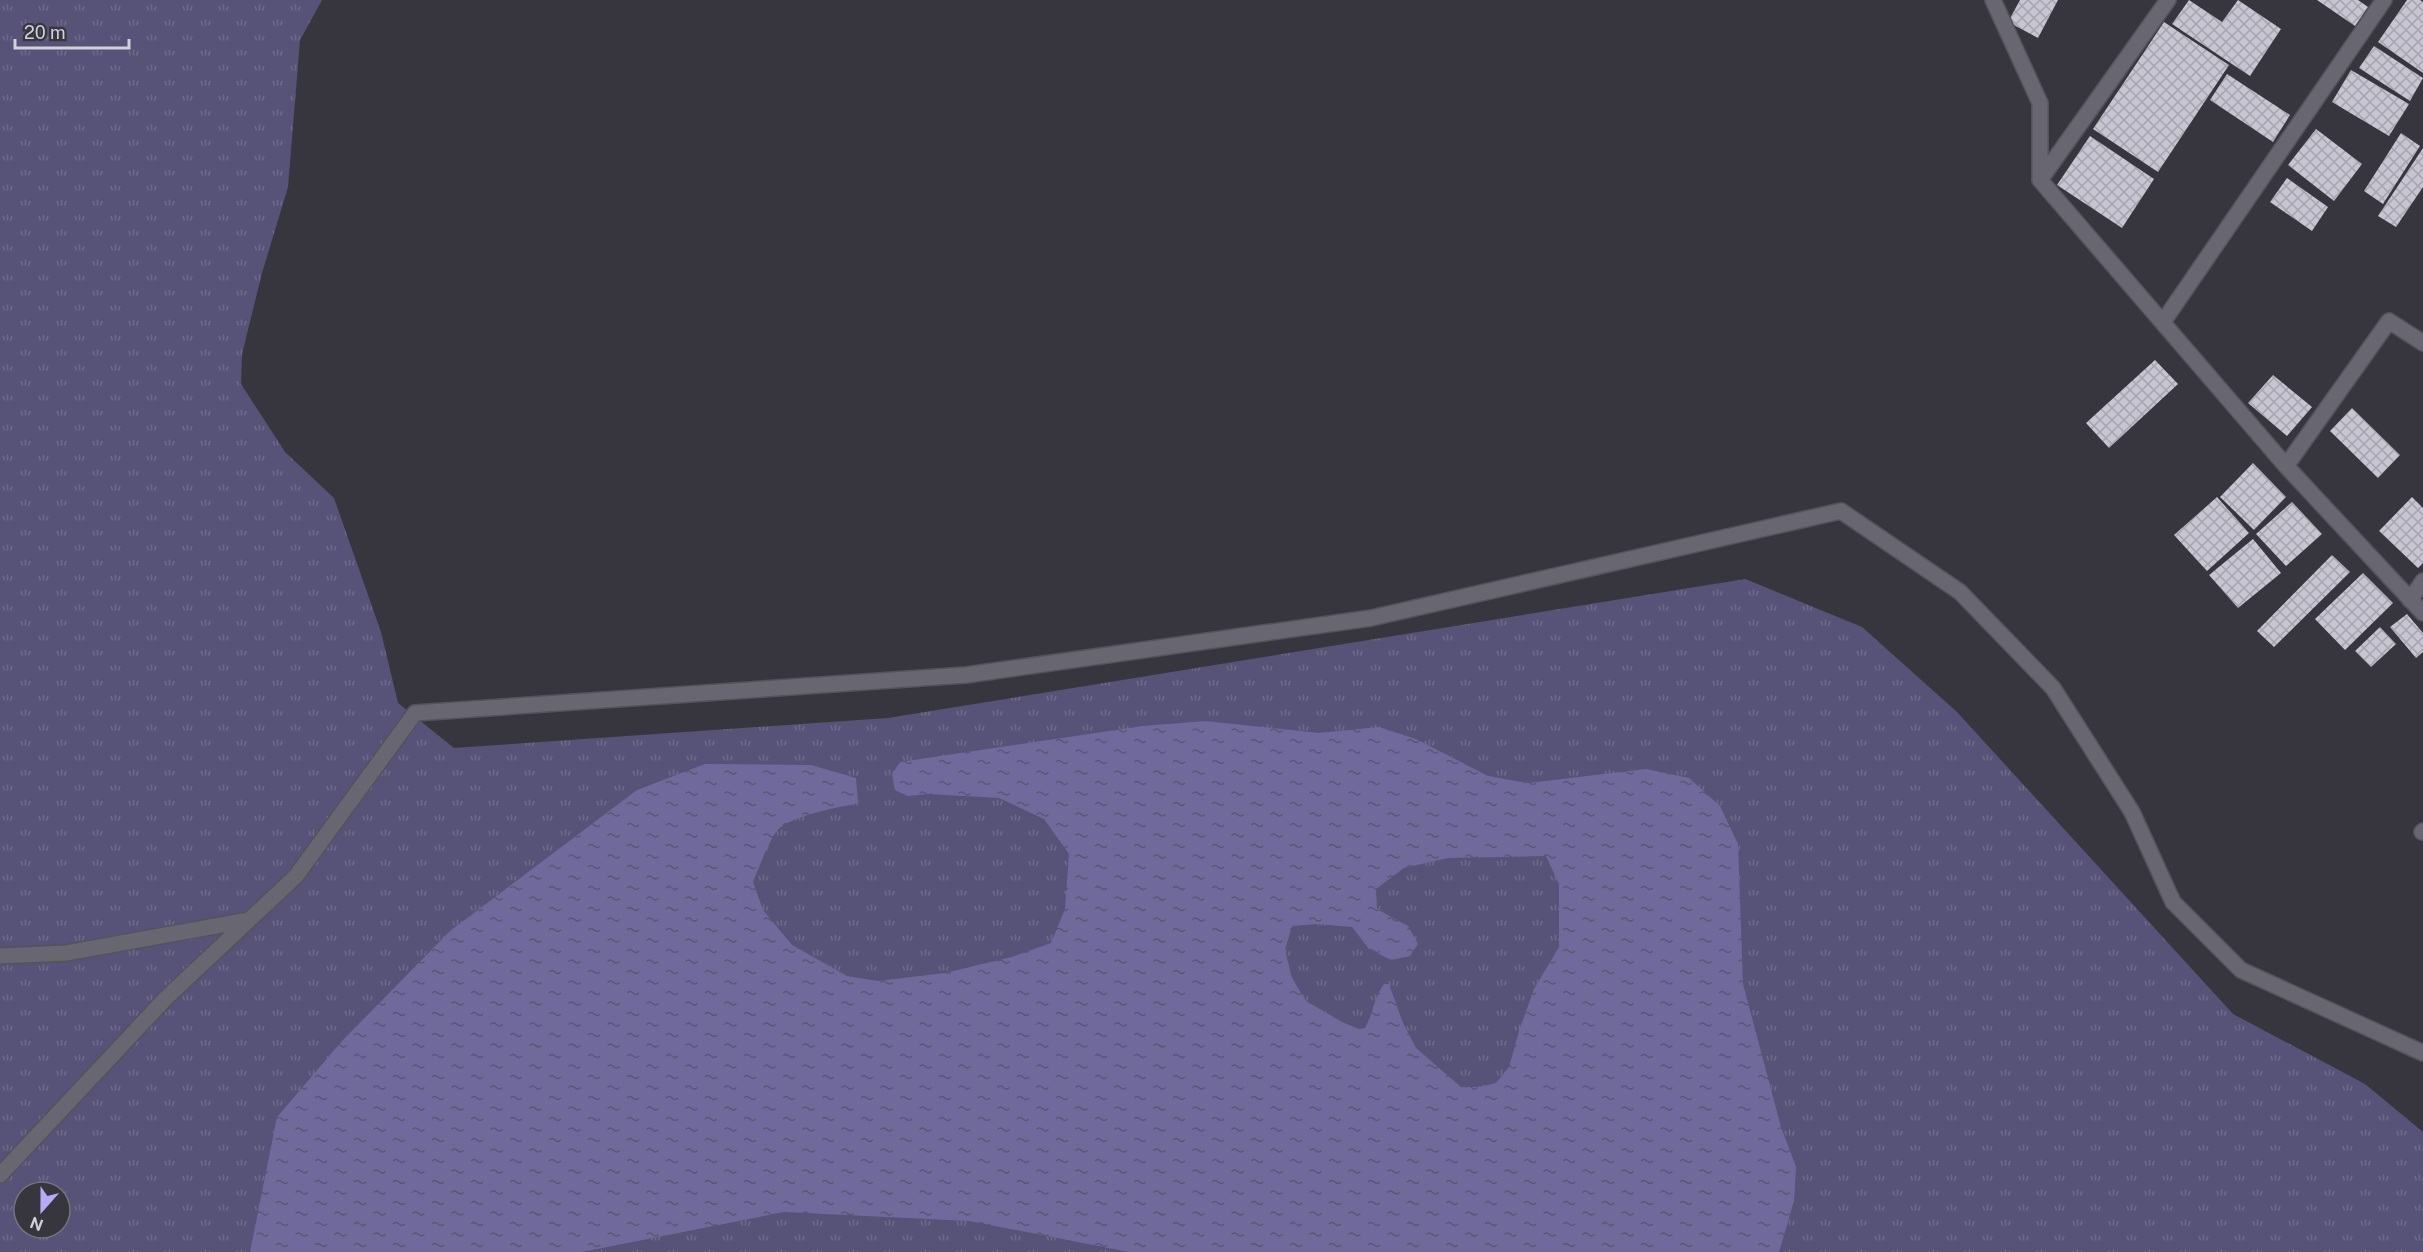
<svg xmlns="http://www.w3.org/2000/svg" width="2423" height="1252" viewBox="0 0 2423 1252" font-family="'Public Sans',sans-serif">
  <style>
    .grass { fill: url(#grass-tufts); fill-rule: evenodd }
    .water { fill: url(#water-ripples); fill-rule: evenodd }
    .building { fill: url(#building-cross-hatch) }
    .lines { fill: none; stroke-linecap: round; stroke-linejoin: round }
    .minor-casing { stroke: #54535a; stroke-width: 18 }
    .minor { stroke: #686771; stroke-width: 15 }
  </style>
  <defs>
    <pattern id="grass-tufts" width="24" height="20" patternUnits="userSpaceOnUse" patternTransform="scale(1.5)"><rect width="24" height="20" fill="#575277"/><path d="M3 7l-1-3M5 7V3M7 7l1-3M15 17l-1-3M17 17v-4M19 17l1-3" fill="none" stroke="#6e6a8a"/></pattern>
    <pattern id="water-ripples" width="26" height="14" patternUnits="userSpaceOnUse" patternTransform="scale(1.5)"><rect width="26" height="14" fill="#70699c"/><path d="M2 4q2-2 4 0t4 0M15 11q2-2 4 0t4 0" fill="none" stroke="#5a5673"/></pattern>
    <pattern id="building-cross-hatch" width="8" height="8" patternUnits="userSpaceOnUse" patternTransform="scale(1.5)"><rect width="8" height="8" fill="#c6c5d1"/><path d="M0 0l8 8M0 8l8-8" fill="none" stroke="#a4a4ad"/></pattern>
  </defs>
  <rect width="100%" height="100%" fill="#37363f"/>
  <path class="grass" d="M 0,0 L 322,0 L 300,40 L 288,187 L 262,273 L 242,354 L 241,384 L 285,452 L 334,498 L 381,632 L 398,703 L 454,748 L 888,718 L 1745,579 L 1862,627 L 1957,712 L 2233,1014 L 2365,1084 L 2423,1132 L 2423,1252 L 0,1252 ZM 24,1192 L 60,1192 L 60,1228 L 24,1228 Z"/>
  <path class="water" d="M 1205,721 L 1319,733 L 1379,727 L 1416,739 L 1488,776 L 1528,783 L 1646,769 L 1689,778 L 1720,806 L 1738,844 L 1743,984 L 1781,1127 L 1796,1167 L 1794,1201 L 1779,1252 L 1129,1252 L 969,1221 L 784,1212 L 582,1252 L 250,1252 L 277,1117 L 342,1041 L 450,931 L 637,790 L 705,764 L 811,765 L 856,778 L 858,803 C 836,808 799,814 781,827 C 771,834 758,870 753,882 L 763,910 L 792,945 L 847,976 L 878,981 L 945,973 L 1012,957 L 1051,943 L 1065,909 L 1069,854 L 1044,819 L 999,798 L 928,794 L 908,796 L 895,790 L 892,774 L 900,762 L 1143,726 ZM 1546,856 L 1559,884 L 1559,947 L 1534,989 L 1519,1031 L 1509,1067 L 1496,1083 L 1479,1087 L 1461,1087 L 1416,1048 L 1403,1023 L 1389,984 L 1384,984 C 1374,997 1373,1014 1365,1028 L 1359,1029 L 1342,1022 L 1306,1001 L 1292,978 L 1285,950 L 1292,926 L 1318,924 L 1352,927 L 1369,949 L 1391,960 L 1410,956 L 1418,944 L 1408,926 L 1377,909 L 1376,889 L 1404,868 L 1448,858 Z"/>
  <path class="building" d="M 2020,0 L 2058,0 L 2038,38 L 2008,22 Z
    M 2189,0 L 2222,22 L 2238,0 L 2281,29 L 2250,76 L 2172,24 Z
    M 2317,0 L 2358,0 L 2368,7 L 2355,26 Z
    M 2407,0 L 2420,0 L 2423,2 L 2423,73 L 2378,42 Z
    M 2164,22 L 2229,65 L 2158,172 L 2093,129 Z
    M 2374,46 L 2423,78 L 2410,101 L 2359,68 Z
    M 2351,70 L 2409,104 L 2389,136 L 2332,102 Z
    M 2227,74 L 2290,115 L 2273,142 L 2210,100 Z
    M 2316,129 L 2362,164 L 2334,201 L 2288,165 Z
    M 2401,133 L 2420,146 L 2383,204 L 2364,191 Z
    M 2090,136 L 2154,179 L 2122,228 L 2057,185 Z
    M 2423,148 L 2423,187 L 2396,227 L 2378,216 Z
    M 2287,178 L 2328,207 L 2312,231 L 2270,202 Z
    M 2155,360 L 2178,384 L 2109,448 L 2086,423 Z
    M 2273,375 L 2312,407 L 2287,436 L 2248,403 Z
    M 2352,408 L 2400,455 L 2378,478 L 2330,431 Z
    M 2253,463 L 2286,497 L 2254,530 L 2220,497 Z
    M 2217,497 L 2249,533 L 2207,571 L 2174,535 Z
    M 2412,497 L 2423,508 L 2423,563 L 2418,568 L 2379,531 Z
    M 2292,502 L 2322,534 L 2286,566 L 2256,534 Z
    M 2253,539 L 2281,573 L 2238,608 L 2209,575 Z
    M 2332,555 L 2350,572 L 2274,647 L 2257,631 Z
    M 2363,573 L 2393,603 L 2345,650 L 2315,619 Z
    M 2407,614 L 2423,633 L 2423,652 L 2416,658 L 2390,627 Z
    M 2380,627 L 2396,644 L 2371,667 L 2355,651 Z"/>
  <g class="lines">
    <g class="minor-casing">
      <path id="minor" d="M 1993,0 L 2040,103 L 2040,180 L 2286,466 L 2423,613
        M 2040,180 L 2168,0
        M 2163,322 L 2384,0
        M 2286,466 L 2389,321 L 2423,343
        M 2410,600 L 2423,581
        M 2422,832 L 2423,831
        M 0,956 L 66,953 L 249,920
        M 0,1175 L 166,998 L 296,876 L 415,713 L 966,675 L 1371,618 L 1841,511 L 1960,592 L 2053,688 L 2132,812 L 2173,902 L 2241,970 L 2423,1053"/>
    </g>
    <use href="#minor" class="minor"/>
  </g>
  <g transform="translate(42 1210) rotate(201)"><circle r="28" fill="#37363f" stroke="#75747c" stroke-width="1.5"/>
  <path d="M0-4.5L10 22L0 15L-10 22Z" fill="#b7abf8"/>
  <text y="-9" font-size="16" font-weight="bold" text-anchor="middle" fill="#d2d1d7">N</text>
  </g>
  <path d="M15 39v9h114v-9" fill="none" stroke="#d2d1d7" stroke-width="3"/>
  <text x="24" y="39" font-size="18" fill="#d2d1d7" stroke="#37363f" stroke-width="4.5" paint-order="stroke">20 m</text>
</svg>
